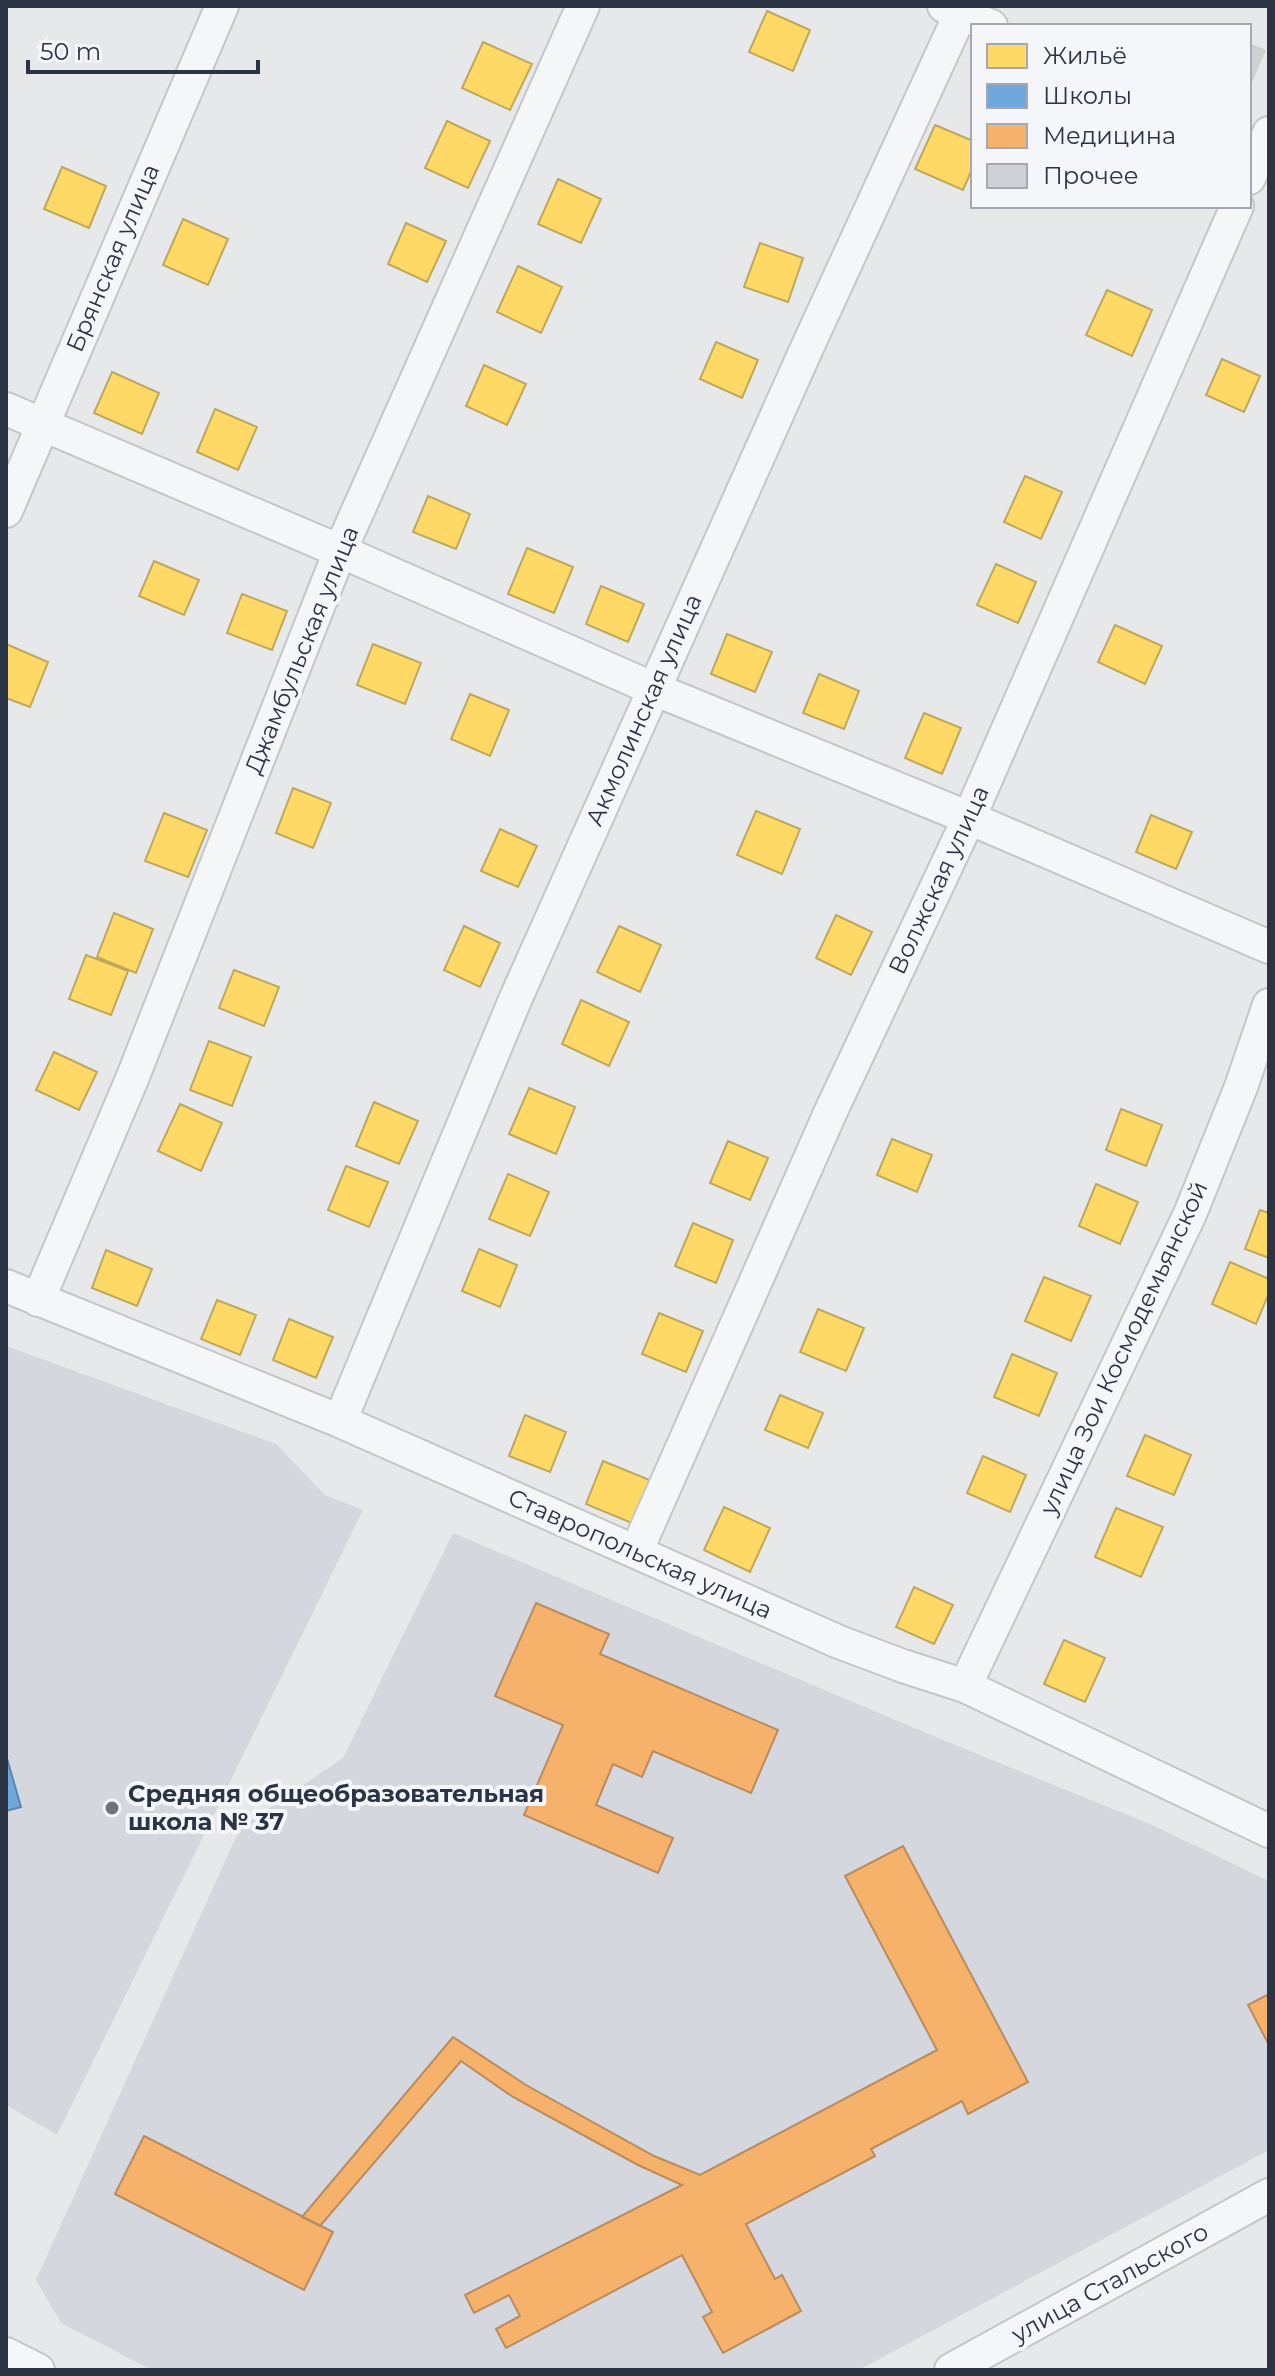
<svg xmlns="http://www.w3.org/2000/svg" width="1275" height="2376" viewBox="0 0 1275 2376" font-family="Montserrat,sans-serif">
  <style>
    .built { fill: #d4d7dd }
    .homes { fill: #ffd966; stroke: #bfa85c; stroke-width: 2 }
    .schools { fill: #6fa8dc; stroke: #5b85af; stroke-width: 2 }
    .health { fill: #f6b26b; stroke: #b98c60; stroke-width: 2 }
    .building { fill: #ced0d3 }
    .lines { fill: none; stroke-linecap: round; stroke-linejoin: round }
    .minor-casing { stroke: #c4c6c8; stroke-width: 36 }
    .minor { stroke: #f5f6f7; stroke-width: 32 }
    .poi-dot { fill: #6c737f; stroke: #f4f6f9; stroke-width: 3 }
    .labels { text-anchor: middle; stroke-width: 8; stroke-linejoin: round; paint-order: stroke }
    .street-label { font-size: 24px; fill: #2b3445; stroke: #f4f6f9 }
    .poi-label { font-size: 24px; font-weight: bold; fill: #2b3445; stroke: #f4f6f9; text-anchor: start }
  </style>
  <rect width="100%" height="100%" fill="#e6e8ea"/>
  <path class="built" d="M 6,1346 L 276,1444 L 325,1495 L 363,1510 L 57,2135 L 6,2105 Z
    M 453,1533 L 943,1740 L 1150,1824 L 1269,1881 L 1269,2150 L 859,2370 L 152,2370 L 61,2323 L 36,2280 L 240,1828 L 343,1758 Z"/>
  <path class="homes" d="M 767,11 L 810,30 L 793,71 L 749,52 Z
    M 483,42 L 532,64 L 510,110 L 462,88 Z
    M 447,121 L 490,141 L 468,188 L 425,168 Z
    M 935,125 L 973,141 L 973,167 L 963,190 L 915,169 Z
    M 62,167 L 106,186 L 89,228 L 44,209 Z
    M 558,179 L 601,199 L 581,243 L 538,224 Z
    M 183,219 L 228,239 L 208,285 L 163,265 Z
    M 406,223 L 446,241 L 427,282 L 388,264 Z
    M 760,243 L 803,258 L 788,302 L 744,287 Z
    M 518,266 L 562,287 L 541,333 L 497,312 Z
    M 1107,290 L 1152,310 L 1132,356 L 1086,335 Z
    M 716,342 L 758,360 L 742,398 L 700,379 Z
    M 1222,359 L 1260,376 L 1244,412 L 1206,395 Z
    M 484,365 L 526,384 L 507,425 L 466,406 Z
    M 112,372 L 159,393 L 142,434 L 94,413 Z
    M 215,409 L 257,427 L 238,470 L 197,452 Z
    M 1025,476 L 1062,492 L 1041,539 L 1004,522 Z
    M 428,496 L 470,514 L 456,549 L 413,532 Z
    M 527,548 L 573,567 L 554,613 L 508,594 Z
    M 154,561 L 199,580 L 184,615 L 139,596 Z
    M 996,564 L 1036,582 L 1018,623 L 977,605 Z
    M 601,586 L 644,604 L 628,642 L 586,624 Z
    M 242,594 L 287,611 L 272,650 L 227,633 Z
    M 1115,625 L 1162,646 L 1145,684 L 1098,662 Z
    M 727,634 L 772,652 L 755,692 L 711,674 Z
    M 6,644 L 48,662 L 30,707 L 6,698 Z
    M 373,644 L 421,663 L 405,704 L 357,685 Z
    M 819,674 L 859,691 L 844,729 L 803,713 Z
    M 470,694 L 509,710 L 490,756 L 451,739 Z
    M 924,713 L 961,728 L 942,774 L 905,758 Z
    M 293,788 L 331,803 L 313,848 L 276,833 Z
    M 756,811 L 800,829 L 782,874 L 737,855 Z
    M 164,813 L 207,830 L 188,877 L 145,861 Z
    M 1151,815 L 1192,832 L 1176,869 L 1136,852 Z
    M 500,829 L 537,846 L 518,887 L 481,871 Z
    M 114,913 L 153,929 L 136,973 L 97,957 Z
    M 836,915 L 872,932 L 851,975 L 816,958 Z
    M 464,926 L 500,943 L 480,987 L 444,970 Z
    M 619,926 L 661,945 L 640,992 L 597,972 Z
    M 86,955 L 128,971 L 111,1015 L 69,999 Z
    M 234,970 L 279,987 L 264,1026 L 219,1008 Z
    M 581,1000 L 629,1022 L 609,1066 L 562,1044 Z
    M 209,1041 L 251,1057 L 232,1106 L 190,1090 Z
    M 54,1052 L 97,1072 L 79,1110 L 36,1090 Z
    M 529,1088 L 575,1107 L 556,1154 L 509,1134 Z
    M 374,1102 L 418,1121 L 399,1164 L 356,1146 Z
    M 180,1104 L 222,1123 L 201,1171 L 158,1151 Z
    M 1121,1109 L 1162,1125 L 1146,1166 L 1106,1150 Z
    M 892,1139 L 932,1155 L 917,1192 L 877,1175 Z
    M 728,1141 L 768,1158 L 750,1200 L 710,1183 Z
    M 346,1166 L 388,1182 L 369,1227 L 328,1210 Z
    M 508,1174 L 549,1192 L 530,1236 L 489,1219 Z
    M 1096,1184 L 1138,1202 L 1120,1244 L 1079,1226 Z
    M 1260,1210 L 1269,1213 L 1269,1258 L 1245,1249 Z
    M 693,1223 L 733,1240 L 716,1283 L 675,1266 Z
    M 479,1249 L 517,1265 L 500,1307 L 462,1291 Z
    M 106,1250 L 152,1269 L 137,1306 L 92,1288 Z
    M 1230,1262 L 1269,1279 L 1269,1293 L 1256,1324 L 1212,1304 Z
    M 1044,1277 L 1091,1296 L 1071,1341 L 1025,1321 Z
    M 217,1300 L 256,1315 L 240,1355 L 201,1339 Z
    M 818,1309 L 864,1328 L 846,1371 L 800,1352 Z
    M 659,1313 L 703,1331 L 686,1372 L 642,1354 Z
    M 289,1319 L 333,1337 L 316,1378 L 273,1360 Z
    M 1012,1354 L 1057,1373 L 1039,1416 L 994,1397 Z
    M 780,1395 L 823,1413 L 808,1448 L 765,1430 Z
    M 525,1415 L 566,1432 L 550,1472 L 509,1456 Z
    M 1145,1435 L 1191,1455 L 1174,1495 L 1127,1476 Z
    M 983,1456 L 1026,1475 L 1010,1512 L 967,1493 Z
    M 603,1461 L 652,1481 L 634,1524 L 586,1504 Z
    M 724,1507 L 770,1528 L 750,1572 L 704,1550 Z
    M 1116,1508 L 1163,1527 L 1141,1577 L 1095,1557 Z
    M 914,1587 L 953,1605 L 934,1644 L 896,1627 Z
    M 1064,1640 L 1105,1658 L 1085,1702 L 1044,1684 Z"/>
  <path class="schools" d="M 6,1755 L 21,1807 L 6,1811 Z"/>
  <path class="health" d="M 536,1603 L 609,1634 L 600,1654 L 778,1730 L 751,1793 L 653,1751 L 642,1777 L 613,1764 L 596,1805 L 673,1838 L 658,1873 L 524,1815 L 563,1725 L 495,1696 Z
    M 903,1846 L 1028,2082 L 968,2114 L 962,2101 L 871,2149 L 875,2156 L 746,2224 L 775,2279 L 782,2275 L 801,2311 L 723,2353 L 703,2317 L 712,2312 L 682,2255 L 506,2348 L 496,2329 L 520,2316 L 509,2295 L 474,2313 L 465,2295 L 682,2185 L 638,2165 L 513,2097 L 461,2061 L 320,2226 L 302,2217 L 453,2037 L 526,2085 L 654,2156 L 700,2175 L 937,2050 L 845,1876 Z
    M 1269,1994 L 1269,2045 L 1248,2005 Z
    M 144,2136 L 333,2232 L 304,2290 L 115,2194 Z"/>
  <path class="building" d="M 1249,43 L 1266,50 L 1249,89 Z"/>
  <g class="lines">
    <g class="minor-casing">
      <path id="minor" d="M 944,6 L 991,26
        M 1249,178 L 1269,133
        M 6,409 L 340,551 L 654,689 L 969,818 L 1269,947
        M 6,511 L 222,6
        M 6,1286 L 340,1421 L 839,1642 L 903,1666 L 965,1686 L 1269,1831
        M 38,1300 L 132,1079 L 340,551 L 583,6
        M 340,1421 L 515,1000 L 806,350 L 964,6
        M 636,1552 L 831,1111 L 969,818 L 1237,206
        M 965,1686 L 1190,1214 L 1241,1087 L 1269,1005
        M 6,2354 L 38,2370
        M 951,2370 L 1269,2195"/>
    </g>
    <use href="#minor" class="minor"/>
  </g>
  <circle class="poi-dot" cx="112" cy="1808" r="8"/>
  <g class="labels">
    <g class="street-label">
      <text transform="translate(113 258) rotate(-67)" y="8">Брянская улица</text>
      <text transform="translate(302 650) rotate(-68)" y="8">Джамбульская улица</text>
      <text transform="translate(644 710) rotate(-66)" y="8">Акмолинская улица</text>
      <text transform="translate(939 880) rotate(-65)" y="8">Волжская улица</text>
      <text transform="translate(1124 1348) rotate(-65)" y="8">улица Зои Космодемьянской</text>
      <text transform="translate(640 1554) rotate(24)" y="8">Ставропольская улица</text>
      <text transform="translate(1110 2283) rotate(-29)" y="8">улица Стальского</text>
    </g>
    <g class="poi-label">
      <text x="128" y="1802">Средняя общеобразовательная<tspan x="128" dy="28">школа № 37</tspan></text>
    </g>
  </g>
  <rect width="1275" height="2376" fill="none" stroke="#2b3445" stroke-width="16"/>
  <rect x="971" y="24" width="280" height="184" fill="#f4f6f9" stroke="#a4a8b1" stroke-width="2"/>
  <rect x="987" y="44" width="40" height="24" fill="#ffd966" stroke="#a4a8b1" stroke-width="2"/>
  <text x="1043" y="64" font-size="24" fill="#2b3445">Жильё</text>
  <rect x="987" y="84" width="40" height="24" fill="#6fa8dc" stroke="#a4a8b1" stroke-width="2"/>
  <text x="1043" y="104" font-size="24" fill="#2b3445">Школы</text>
  <rect x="987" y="124" width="40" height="24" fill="#f6b26b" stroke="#a4a8b1" stroke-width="2"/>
  <text x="1043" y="144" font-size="24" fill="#2b3445">Медицина</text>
  <rect x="987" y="164" width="40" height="24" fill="#ced0d3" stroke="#a4a8b1" stroke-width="2"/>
  <text x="1043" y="184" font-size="24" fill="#2b3445">Прочее</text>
  <path d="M28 60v12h230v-12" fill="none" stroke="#2b3445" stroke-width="4"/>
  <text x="40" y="60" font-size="24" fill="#2b3445" stroke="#f4f6f9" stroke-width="6" paint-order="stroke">50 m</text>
</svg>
